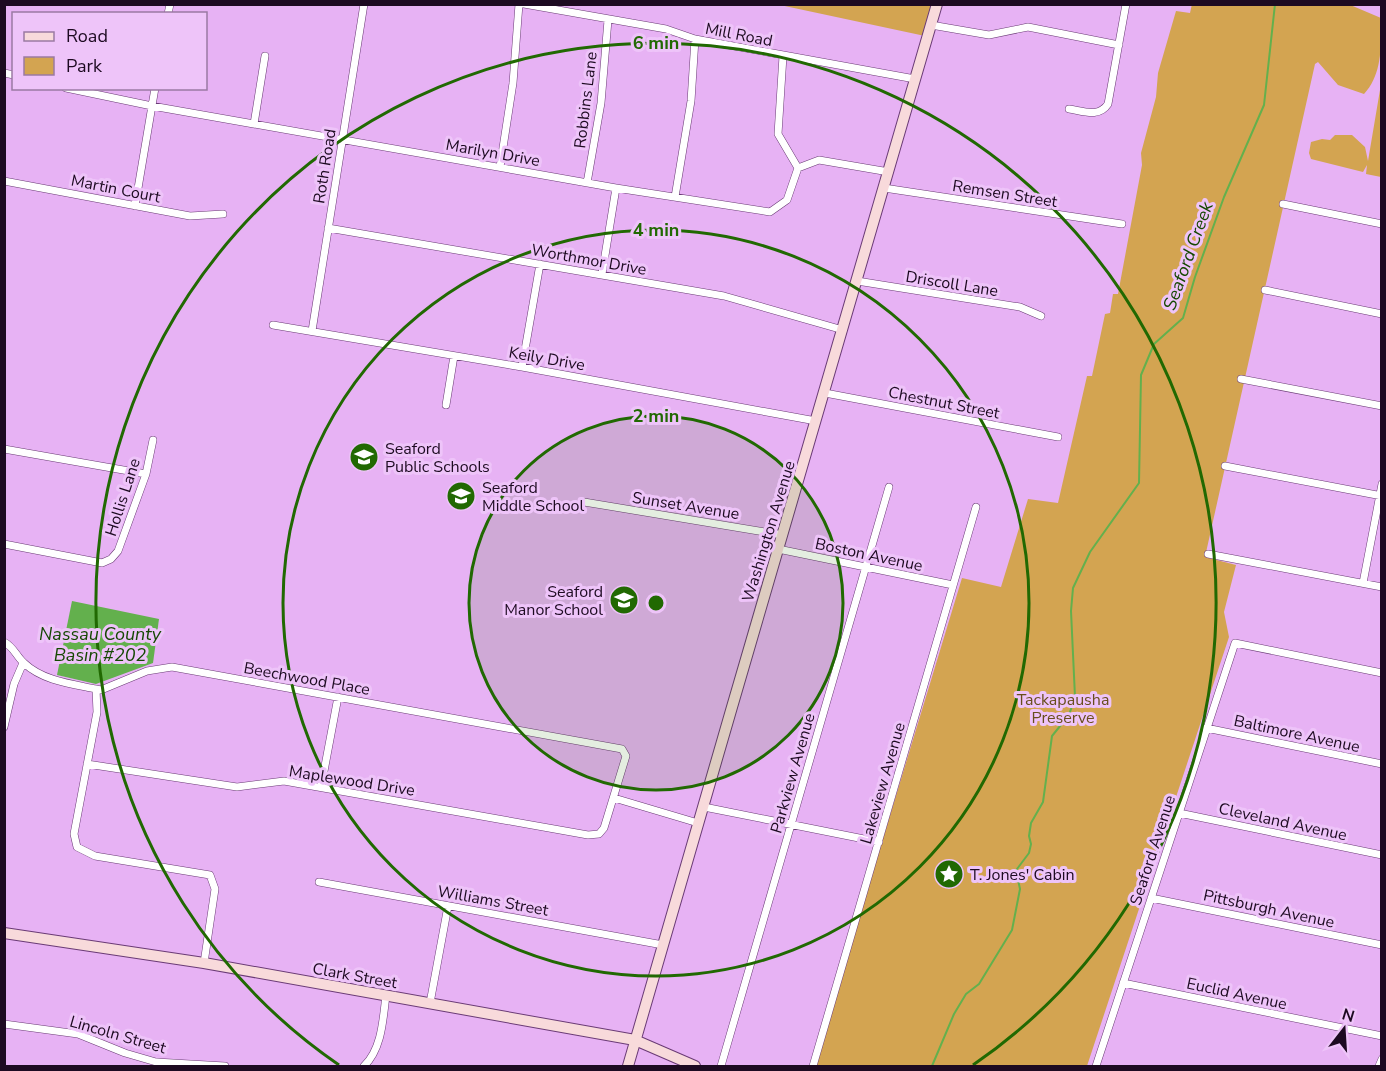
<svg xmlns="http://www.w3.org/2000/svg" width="1386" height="1071" viewBox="0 0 1386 1071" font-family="'Nunito Sans',sans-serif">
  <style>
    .green { fill: #d3a451 }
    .water { fill: #63b04d }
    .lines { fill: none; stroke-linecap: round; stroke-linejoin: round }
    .stream { stroke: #63b04d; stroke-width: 2 }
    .street-casing { stroke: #6a3b75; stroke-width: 8 }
    .secondary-casing { stroke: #6a3b75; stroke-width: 12 }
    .street { stroke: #fff; stroke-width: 7 }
    .secondary { stroke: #f8dadb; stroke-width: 10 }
    .ring { fill: none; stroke: #216902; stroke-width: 3 }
    .labels { text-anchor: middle; stroke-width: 6; stroke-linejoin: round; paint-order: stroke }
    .street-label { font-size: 16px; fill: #1d0a21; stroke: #eec4f9 }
    .poi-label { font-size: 16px; fill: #1d0a21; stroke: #eec4f9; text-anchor: start }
    .park-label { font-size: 16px; fill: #684e1d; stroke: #eec4f9 }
    .water-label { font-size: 18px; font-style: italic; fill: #154802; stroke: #eec4f9 }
    .centre { fill: #216902; stroke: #eec4f9; stroke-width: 3 }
    .ring-label { font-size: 18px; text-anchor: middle; font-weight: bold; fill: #216902; stroke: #eec4f9; stroke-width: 6; stroke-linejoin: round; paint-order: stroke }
  </style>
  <rect width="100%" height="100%" fill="#e7b2f4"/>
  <path class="green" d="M 1192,4 L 1348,4 L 1381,18 C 1381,45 1383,73 1364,94 L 1338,85 L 1318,62 L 1315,64 L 1205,557 L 1236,565 L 1224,612 L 1229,637 L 1087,1066 L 814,1066 L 962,578 L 1001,587 L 1028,499 L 1058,503 L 1087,376 L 1092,376 L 1105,314 L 1110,313 L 1113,294 L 1118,294 L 1142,165 L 1141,153 L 1156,97 L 1158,73 L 1176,11 L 1190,13 Z
    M 780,5 L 934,5 L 925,36 Z
    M 1381,84 L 1381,177 L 1366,174 L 1367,165 L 1363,172 L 1311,159 L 1309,153 L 1311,142 L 1322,139 L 1330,140 L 1335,135 L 1352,135 L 1365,147 L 1368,161 Z"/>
  <path class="water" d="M 72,601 L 159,619 L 153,663 L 96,684 L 57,675 Z"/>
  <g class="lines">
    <path class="stream" d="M 932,1066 L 954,1014 L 966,994 L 979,984 L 1012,930 L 1020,889 L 1017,875 L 1017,869 L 1029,853 L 1031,844 L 1029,836 L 1031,823 L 1043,802 L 1052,736 L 1069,715 L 1075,697 L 1071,611 L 1073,588 L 1090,552 L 1139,483 L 1141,375 L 1154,344 L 1183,318 L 1195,277 L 1224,197 L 1264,105 L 1275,4"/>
    <g class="street-casing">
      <path id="street" d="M 524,4 L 666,29 L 695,39 L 915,79
        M 168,14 L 170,4
        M 931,25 L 989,35 L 1028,27 L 1119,45
        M 783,56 L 778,134 L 798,168
        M 4,73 L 14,75
        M 66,88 L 152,106 L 616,188 L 770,212 L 787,200 L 798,168 L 819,160 L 889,172
        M 1069,109 C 1083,111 1099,118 1108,104 L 1126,4
        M 254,124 L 265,56
        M 500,167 L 513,83 L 519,4
        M 4,181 L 190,216 L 223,214
        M 587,183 L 601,103 L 608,20
        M 884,188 L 1122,224
        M 675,197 L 691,101 L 695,39
        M 1283,204 L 1382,224
        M 135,206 L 155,88
        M 328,228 L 724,296 L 843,330
        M 602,274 L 616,188
        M 857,281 L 1020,307 L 1041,316
        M 1265,290 L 1382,314
        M 273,325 L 522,367 L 816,421
        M 312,331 L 364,4
        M 522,367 L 540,264
        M 1241,379 L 1382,406
        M 825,393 L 1058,437
        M 446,405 L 454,356
        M 4,449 L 146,474
        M 1225,466 L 1382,496
        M 584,502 L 783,535
        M 4,544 L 102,563 L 111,559 L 118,551 L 146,474 L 153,440
        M 778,549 L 953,585
        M 1208,554 L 1382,587
        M 1363,583 L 1382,484
        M 4,642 C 14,647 16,656 24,663 C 43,681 72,684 96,689 L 101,690 L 147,671 L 172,667 L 622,749 L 626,756 L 604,828 L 599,834 L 588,835 L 284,781 L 237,787 L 87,764
        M 96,689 L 97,712 L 74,834 L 77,847 L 95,856 L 210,875 L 215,889 L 204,963
        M 4,727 L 14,684 L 23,663
        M 1206,728 L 1382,764
        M 321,787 L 338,697
        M 614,798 L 698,823
        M 704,807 L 879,842
        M 1179,813 L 1382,855
        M 319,882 L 663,945
        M 1151,898 L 1382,945
        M 1123,983 L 1382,1036
        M 430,1003 L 448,906
        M 4,1024 L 78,1034 L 125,1053 L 156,1062 L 225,1066
        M 364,1066 C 382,1049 383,1019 386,995
        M 721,1066 L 889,487
        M 813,1066 L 976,507
        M 1096,1066 L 1235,643 L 1382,673
        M 1379,1066 L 1382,1059"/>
    </g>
    <g class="secondary-casing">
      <path id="secondary" d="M 4,933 L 204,963 L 635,1040 L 695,1066
        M 628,1066 C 731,712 832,358 937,4"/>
    </g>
    <use href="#street" class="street"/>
    <use href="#secondary" class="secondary"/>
  </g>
  <circle cx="656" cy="603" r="187" fill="#216902" fill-opacity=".12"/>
  <g class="ring">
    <circle cx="656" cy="603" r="187"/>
    <circle cx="656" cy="603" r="373"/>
    <path d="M339 1065A560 560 0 1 1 973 1065"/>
  </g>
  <defs>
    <g id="school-disc" transform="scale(1.5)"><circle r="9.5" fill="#216902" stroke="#eec4f9"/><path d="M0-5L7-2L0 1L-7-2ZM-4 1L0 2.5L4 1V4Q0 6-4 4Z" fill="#fff"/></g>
    <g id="sight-disc" transform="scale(1.5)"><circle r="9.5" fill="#216902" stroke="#eec4f9"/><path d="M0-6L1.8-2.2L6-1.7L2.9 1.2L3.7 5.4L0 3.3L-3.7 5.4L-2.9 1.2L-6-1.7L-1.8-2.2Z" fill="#fff"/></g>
  </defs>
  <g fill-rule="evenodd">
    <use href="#school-disc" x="364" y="457"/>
    <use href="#school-disc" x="461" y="496"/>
    <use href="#school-disc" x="624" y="600"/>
    <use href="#sight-disc" x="949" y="874"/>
  </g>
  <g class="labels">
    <g class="street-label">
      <text transform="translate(739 34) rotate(11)" y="6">Mill Road</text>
      <text transform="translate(585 100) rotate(-83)" y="6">Robbins Lane</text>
      <text transform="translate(493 152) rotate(10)" y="6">Marilyn Drive</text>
      <text transform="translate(324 166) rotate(-81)" y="6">Roth Road</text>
      <text transform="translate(116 188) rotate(11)" y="6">Martin Court</text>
      <text transform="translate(1005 193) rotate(9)" y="6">Remsen Street</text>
      <text transform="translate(589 259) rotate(10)" y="6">Worthmor Drive</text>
      <text transform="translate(952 283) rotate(9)" y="6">Driscoll Lane</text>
      <text transform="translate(547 358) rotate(10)" y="6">Keily Drive</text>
      <text transform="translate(944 402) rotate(11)" y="6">Chestnut Street</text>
      <text transform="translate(122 497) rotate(-72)" y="6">Hollis Lane</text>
      <text transform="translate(686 505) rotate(9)" y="6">Sunset Avenue</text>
      <text transform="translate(768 531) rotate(-73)" y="6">Washington Avenue</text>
      <text transform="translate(869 554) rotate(12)" y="6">Boston Avenue</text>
      <text transform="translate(307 678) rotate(10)" y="6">Beechwood Place</text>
      <text transform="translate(1297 733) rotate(12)" y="6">Baltimore Avenue</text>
      <text transform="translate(792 773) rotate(-74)" y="6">Parkview Avenue</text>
      <text transform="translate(352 780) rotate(9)" y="6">Maplewood Drive</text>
      <text transform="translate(882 783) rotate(-74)" y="6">Lakeview Avenue</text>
      <text transform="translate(1283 821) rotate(12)" y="6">Cleveland Avenue</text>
      <text transform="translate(1152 850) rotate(-72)" y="6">Seaford Avenue</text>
      <text transform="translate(493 900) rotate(10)" y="6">Williams Street</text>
      <text transform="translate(1269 908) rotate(12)" y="6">Pittsburgh Avenue</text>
      <text transform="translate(355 975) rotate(10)" y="6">Clark Street</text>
      <text transform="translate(1237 993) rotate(12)" y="6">Euclid Avenue</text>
      <text transform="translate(118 1034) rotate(16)" y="6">Lincoln Street</text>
    </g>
    <g class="poi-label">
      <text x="385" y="454">Seaford<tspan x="385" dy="18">Public Schools</tspan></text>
      <text x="482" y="493">Seaford<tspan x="482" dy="18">Middle School</tspan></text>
      <text x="603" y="597" text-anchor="end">Seaford<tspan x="603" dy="18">Manor School</tspan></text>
      <text x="970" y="880">T. Jones' Cabin</text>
    </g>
    <g class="park-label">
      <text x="1063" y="705">Tackapausha<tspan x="1063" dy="18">Preserve</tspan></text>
    </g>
    <g class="water-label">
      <text transform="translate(1188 256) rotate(-70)" y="6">Seaford Creek</text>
      <text x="100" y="640">Nassau County<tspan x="100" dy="21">Basin #202</tspan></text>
    </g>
  </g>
  <circle cx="656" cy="603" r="9" class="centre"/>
  <g class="ring-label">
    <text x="656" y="49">6 min</text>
    <text x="656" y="236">4 min</text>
    <text x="656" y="422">2 min</text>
  </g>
  <rect width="1386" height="1071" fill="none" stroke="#1d0a21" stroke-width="12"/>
  <rect x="12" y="12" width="195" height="78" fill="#eec4f9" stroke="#9a7aa3" stroke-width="1.5"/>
  <rect x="24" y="32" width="30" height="9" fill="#f8dadb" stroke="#9a7aa3" stroke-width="1.5"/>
  <text x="66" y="42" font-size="18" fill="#1d0a21">Road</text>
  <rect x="24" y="57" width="30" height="18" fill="#d3a451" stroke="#9a7aa3" stroke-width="1.5"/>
  <text x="66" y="72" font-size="18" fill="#1d0a21">Park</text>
  <g transform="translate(1344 1029) rotate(17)" stroke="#eec4f9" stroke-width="4.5" paint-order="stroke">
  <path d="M0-4.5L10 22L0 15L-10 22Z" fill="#1d0a21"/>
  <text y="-9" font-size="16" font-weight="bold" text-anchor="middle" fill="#1d0a21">N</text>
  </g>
</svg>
